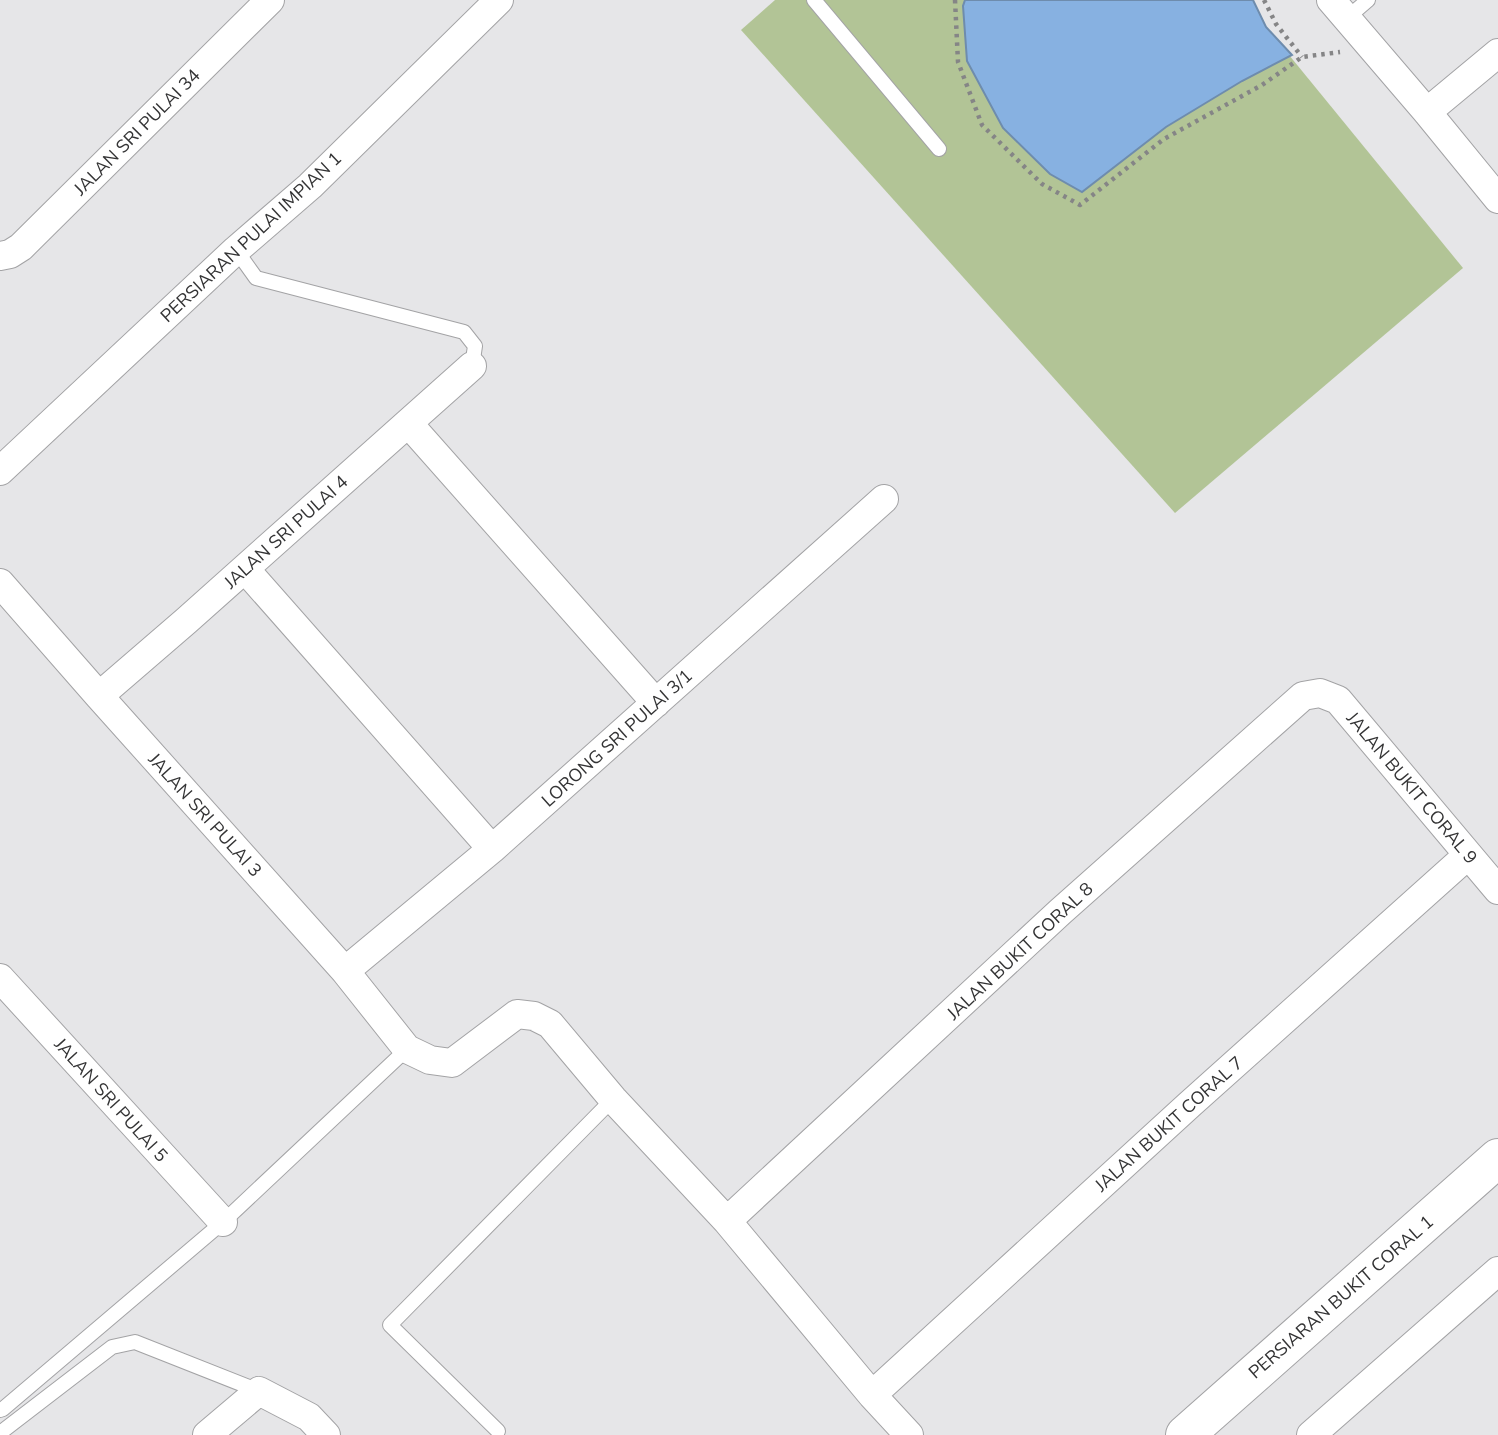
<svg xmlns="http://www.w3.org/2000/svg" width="1498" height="1435" viewBox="0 0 1498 1435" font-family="'Nunito Sans',sans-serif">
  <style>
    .park { fill: #b2c496 }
    .water { fill: #87b1e1; stroke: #6e8cad; stroke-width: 2 }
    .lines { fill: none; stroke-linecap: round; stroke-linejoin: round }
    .lane-casing { stroke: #a3a3a5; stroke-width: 16 }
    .street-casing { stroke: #a3a3a5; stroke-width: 30 }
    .secondary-casing { stroke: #a3a3a5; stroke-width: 40 }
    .path { stroke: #858586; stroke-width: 4.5; stroke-dasharray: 3.5 5; stroke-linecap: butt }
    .lane { stroke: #fff; stroke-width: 14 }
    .street { stroke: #fff; stroke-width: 28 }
    .secondary { stroke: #fff; stroke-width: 38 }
    .labels { text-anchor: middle; stroke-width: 5; stroke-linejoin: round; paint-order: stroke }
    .street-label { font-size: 18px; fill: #343435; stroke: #fff }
  </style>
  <rect width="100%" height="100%" fill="#e6e6e8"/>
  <path class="park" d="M 775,0 L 1244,0 L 1463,268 L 1175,513 L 741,30 Z"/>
  <path class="water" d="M 965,0 L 1253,0 L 1266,27 L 1292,55 L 1242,81 L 1166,127 L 1082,192 L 1050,174 L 1003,128 L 967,61 L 963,6 Z"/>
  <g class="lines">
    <g class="lane-casing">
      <path id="lane" d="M 814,0 L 939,149
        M 1346,19 L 1368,0
        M 236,250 L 256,278 L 464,332 L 475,346 L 472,366
        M 0,1410 L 3,1409 L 223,1222 L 407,1049
        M 498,1431 L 390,1325 L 613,1099
        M 0,1433 L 112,1347 L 135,1342 L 259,1391"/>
    </g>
    <g class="street-casing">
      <path id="street" d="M 1331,0 L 1427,112 L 1498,199
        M 1427,112 L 1498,53
        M 0,256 L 10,254 L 21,247 L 270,0
        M 408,423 L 656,703
        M 0,471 L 236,250 L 310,186 L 499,0
        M 245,569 L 492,849
        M 0,583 L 99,696 L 345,971 L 407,1049 L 430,1060 L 452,1063 L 517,1014 L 534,1016 L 550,1024 L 613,1099 L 727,1221 L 872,1395 L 909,1435
        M 99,696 L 186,621 L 472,366
        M 345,971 L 492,849 L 884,499
        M 0,978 L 223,1222
        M 727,1221 L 1060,912 L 1303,696 L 1320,693 L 1338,700 L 1498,890
        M 872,1395 L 1189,1105 L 1468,855
        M 207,1435 L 259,1391 L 309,1417 L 326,1435
        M 1311,1435 L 1498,1271"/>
    </g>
    <g class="secondary-casing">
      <path id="secondary" d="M 1185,1435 L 1498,1158"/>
    </g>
    <path class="path" d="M 955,0 L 958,62 L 982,125 L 1042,184 L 1080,205 L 1164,139 L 1262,85 L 1302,57 L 1340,52
      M 1264,0 L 1276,24 L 1302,57"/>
    <use href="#lane" class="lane"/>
    <use href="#street" class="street"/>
    <use href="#secondary" class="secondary"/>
  </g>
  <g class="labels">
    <g class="street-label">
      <text transform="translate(137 132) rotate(-45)" y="6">JALAN SRI PULAI 34</text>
      <text transform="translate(251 237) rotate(-43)" y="6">PERSIARAN PULAI IMPIAN 1</text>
      <text transform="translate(286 532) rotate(-42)" y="6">JALAN SRI PULAI 4</text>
      <text transform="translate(617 738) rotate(-42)" y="6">LORONG SRI PULAI 3/1</text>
      <text transform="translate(1412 788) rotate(50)" y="6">JALAN BUKIT CORAL 9</text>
      <text transform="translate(205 815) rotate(48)" y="6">JALAN SRI PULAI 3</text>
      <text transform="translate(1020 951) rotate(-43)" y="6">JALAN BUKIT CORAL 8</text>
      <text transform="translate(111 1100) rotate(48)" y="6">JALAN SRI PULAI 5</text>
      <text transform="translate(1169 1124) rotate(-42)" y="6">JALAN BUKIT CORAL 7</text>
      <text transform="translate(1341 1297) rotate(-41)" y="6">PERSIARAN BUKIT CORAL 1</text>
    </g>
  </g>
</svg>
